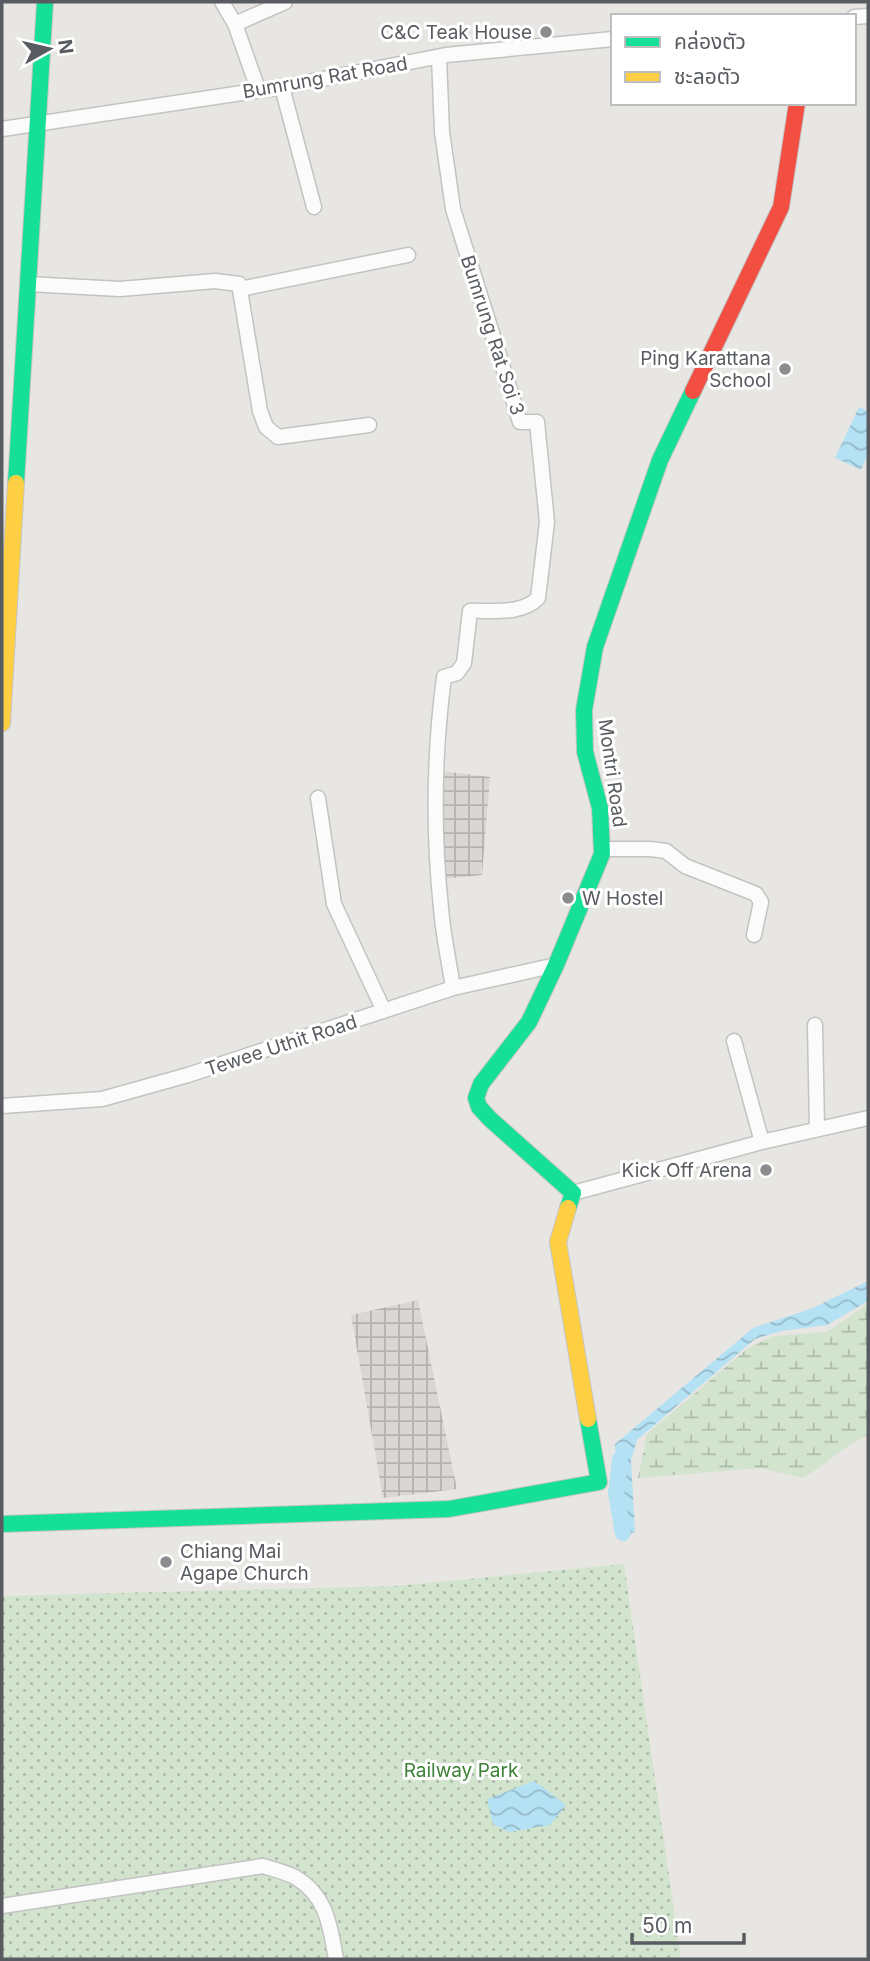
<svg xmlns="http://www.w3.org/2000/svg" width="870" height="1961" viewBox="0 0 870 1961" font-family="Inter,'Noto Sans Thai',sans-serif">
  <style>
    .industrial { fill: url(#industrial-grid) }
    .grass { fill: url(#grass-dots) }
    .wetland { fill: url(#wetland-marsh) }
    .water { fill: url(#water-waves) }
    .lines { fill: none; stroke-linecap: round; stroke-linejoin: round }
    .canal { stroke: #b4e1f4; stroke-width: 16 }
    .street-casing { stroke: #c3c3c2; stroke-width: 17 }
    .fast-casing { stroke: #c4c4c4; stroke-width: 18 }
    .slow-casing { stroke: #c4c4c4; stroke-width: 18 }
    .jam-casing { stroke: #c4c4c4; stroke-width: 18 }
    .street { stroke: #fcfbfb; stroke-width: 14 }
    .fast { stroke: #16e098; stroke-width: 16 }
    .slow { stroke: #ffcf43; stroke-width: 16 }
    .jam { stroke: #f24e42; stroke-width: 16 }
    .poi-dot { fill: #8a8c8e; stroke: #fff; stroke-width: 2.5 }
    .labels { text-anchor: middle; stroke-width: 6; stroke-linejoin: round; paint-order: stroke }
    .poi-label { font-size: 19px; fill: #585c60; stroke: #fff; text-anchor: end }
    .street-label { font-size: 19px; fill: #585c60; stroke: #fff }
    .park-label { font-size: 19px; fill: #3c8136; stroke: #fff }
  </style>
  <defs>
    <pattern id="industrial-grid" width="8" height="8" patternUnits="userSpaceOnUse" patternTransform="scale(1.75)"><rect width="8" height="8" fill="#d9d7d3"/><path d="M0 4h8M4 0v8" fill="none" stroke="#b3b2af"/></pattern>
    <pattern id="grass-dots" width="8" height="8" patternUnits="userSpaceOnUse" patternTransform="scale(1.75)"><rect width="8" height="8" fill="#d2e4cd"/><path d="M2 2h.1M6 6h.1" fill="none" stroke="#adbcaa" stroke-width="1.8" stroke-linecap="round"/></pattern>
    <pattern id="wetland-marsh" width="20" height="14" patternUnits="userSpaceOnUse" patternTransform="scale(1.75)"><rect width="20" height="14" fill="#d2e4cd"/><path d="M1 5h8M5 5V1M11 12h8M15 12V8" fill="none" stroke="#adbcaa"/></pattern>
    <pattern id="water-waves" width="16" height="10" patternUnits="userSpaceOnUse" patternTransform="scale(1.75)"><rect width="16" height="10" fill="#b4e1f4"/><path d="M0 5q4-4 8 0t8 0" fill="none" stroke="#95bac9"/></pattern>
  </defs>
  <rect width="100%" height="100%" fill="#e8e6e2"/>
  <path class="industrial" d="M 442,771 L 490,777 L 482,875 L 443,879 Z
    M 418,1300 L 457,1489 L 383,1498 L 351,1315 Z"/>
  <path class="grass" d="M 624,1564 L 681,1959 L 2,1959 L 2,1596 L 396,1586 Z"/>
  <path class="wetland" d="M 868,1304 L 868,1435 C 843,1446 827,1464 803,1478 L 760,1468 L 638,1478 L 647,1434 L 747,1349 L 773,1336 L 827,1332 Z"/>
  <path class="water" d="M 859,407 L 868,411 L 868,454 L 861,470 L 835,458 Z
    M 868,1281 L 868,1301 L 827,1325 L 781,1331 L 755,1339 L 637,1440 L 631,1460 L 635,1532 L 621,1538 L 615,1444 L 753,1328 L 813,1308 Z
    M 534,1781 L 566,1805 L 550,1825 L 509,1832 L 493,1824 L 487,1799 Z"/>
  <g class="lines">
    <path class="canal" d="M 620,1459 L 616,1493 L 623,1533"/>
    <g class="street-casing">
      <path id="street" d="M 222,2 L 235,24 L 258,89
        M 854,17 L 868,16
        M 235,24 L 285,2
        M 439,57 L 442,132 L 453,209 L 520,422 L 537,422 L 547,522 L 538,598 C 522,615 492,610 470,611 L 464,663 L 457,673 L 444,677 C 434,753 433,832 441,908 C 443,935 449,961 453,988
        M 282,87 L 314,207
        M 2,129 L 282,87 L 446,55 L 613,39
        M 28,284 L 120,289 L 215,281 L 239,284 L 260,411 L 266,427 L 278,437 L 369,425
        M 240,289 L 408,255
        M 318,798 L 334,904 L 384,1011
        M 602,849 L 650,849 L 666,851 L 685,866 L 756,894 L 761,902 L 754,935
        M 815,1025 L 817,1129
        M 734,1041 L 762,1142
        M 2,1106 L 102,1099 L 188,1075 L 453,988 L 556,965
        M 573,1193 L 762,1142 L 868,1118
        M 2,1906 L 263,1866 C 273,1869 285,1872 295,1877 C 327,1896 330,1926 336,1959"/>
    </g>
    <g class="fast-casing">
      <path id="fast" d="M 16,483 L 45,2
        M 568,1208 L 573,1193 L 490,1119 L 479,1107 L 476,1098 L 481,1084 L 529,1022 L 556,965 L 602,854 L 600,808 L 585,752 L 584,710 L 595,647 L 660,460 L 693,391
        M 2,1524 L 449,1509 L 599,1482 L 588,1419"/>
    </g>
    <g class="slow-casing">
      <path id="slow" d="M 2,723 L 16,483
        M 568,1208 L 558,1242 L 588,1419"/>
    </g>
    <g class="jam-casing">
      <path id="jam" d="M 693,391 L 781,207 L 797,103"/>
    </g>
    <use href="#street" class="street"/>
    <use href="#fast" class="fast"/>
    <use href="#slow" class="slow"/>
    <use href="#jam" class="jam"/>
  </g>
  <g class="poi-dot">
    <circle cx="546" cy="32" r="7"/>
    <circle cx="785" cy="369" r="7"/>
    <circle cx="568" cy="898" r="7"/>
    <circle cx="766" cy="1170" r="7"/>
    <circle cx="166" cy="1562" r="7"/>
  </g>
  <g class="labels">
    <g class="poi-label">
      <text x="532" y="39">C&amp;C Teak House</text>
      <text x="771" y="365">Ping Karattana<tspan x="771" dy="22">School</tspan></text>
      <text x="582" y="905" text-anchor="start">W Hostel</text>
      <text x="752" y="1177">Kick Off Arena</text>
      <text x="180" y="1558" text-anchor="start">Chiang Mai<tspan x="180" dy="22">Agape Church</tspan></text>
    </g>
    <g class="street-label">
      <text transform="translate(325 77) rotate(-10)" y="7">Bumrung Rat Road</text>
      <text transform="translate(493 335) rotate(72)" y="7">Bumrung Rat Soi 3</text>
      <text transform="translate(613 773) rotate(82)" y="7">Montri Road</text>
      <text transform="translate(281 1045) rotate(-18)" y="7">Tewee Uthit Road</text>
    </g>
    <g class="park-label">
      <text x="461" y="1777">Railway Park</text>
    </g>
  </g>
  <rect width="870" height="1961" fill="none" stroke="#585c60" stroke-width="7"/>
  <rect x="611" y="14" width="245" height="91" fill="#ffffff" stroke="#bcbebf" stroke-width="2"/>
  <rect x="625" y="37" width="35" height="10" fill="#16e098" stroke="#bcbebf" stroke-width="2"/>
  <text x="674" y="49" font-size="21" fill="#585c60">คล่องตัว</text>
  <rect x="625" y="72" width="35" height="10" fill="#ffcf43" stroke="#bcbebf" stroke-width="2"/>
  <text x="674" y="84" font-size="21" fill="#585c60">ชะลอตัว</text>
  <g transform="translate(49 49) rotate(82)" stroke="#ffffff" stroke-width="5" paint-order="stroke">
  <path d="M0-5L12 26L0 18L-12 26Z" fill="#585c60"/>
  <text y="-10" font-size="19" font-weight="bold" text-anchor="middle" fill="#585c60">N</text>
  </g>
  <path d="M632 1933v10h112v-10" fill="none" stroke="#585c60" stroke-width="3.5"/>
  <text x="642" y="1933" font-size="21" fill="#585c60" stroke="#ffffff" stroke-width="5" paint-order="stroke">50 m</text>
</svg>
